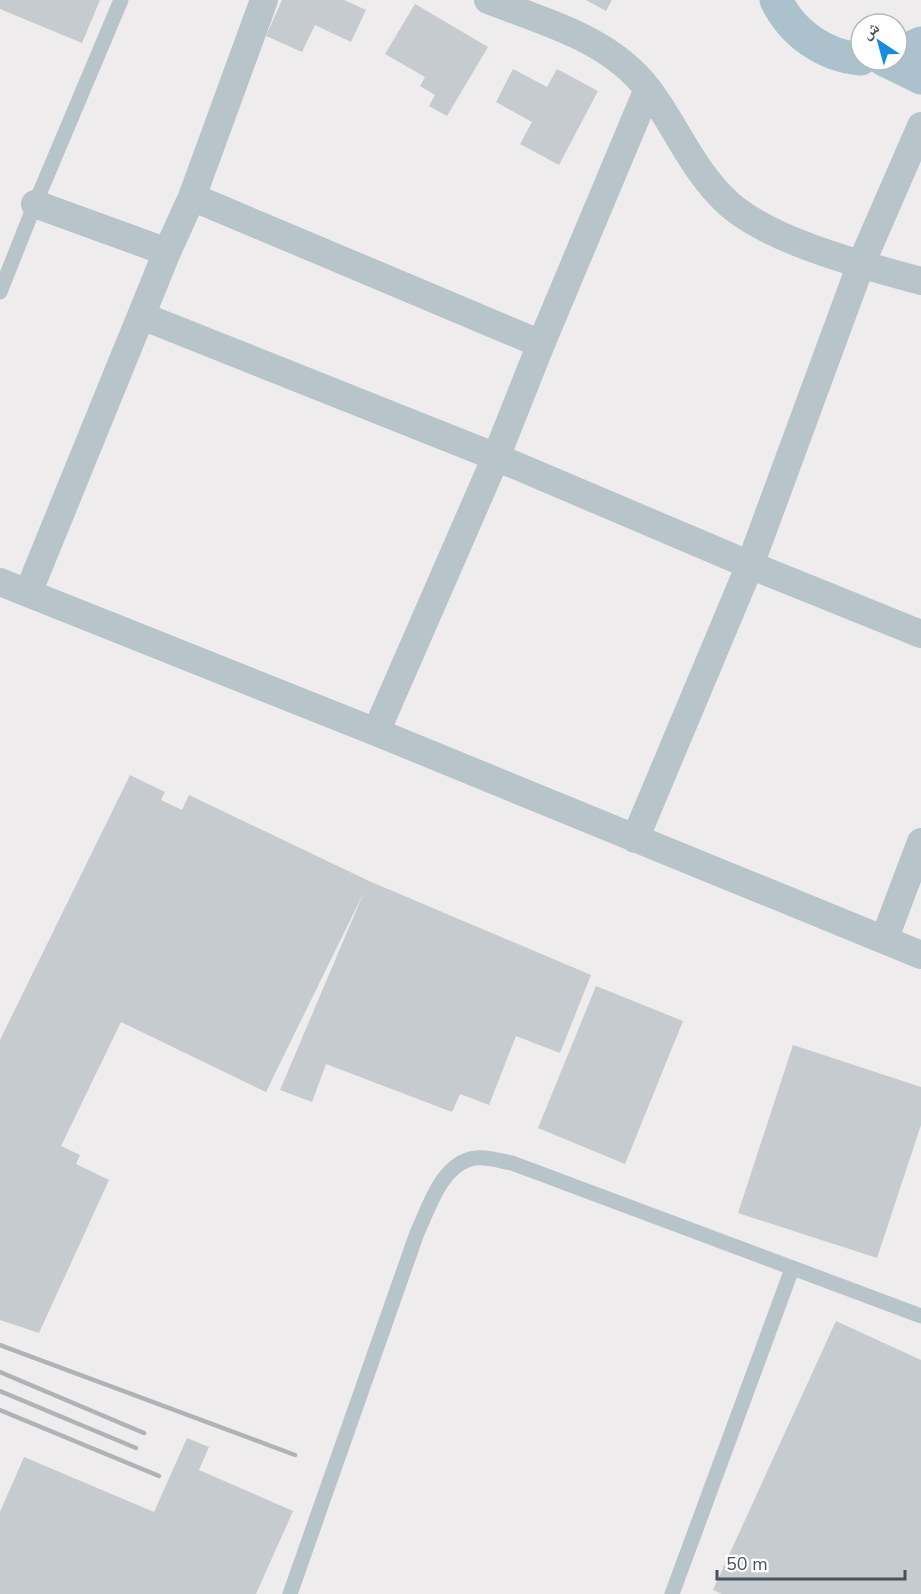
<svg xmlns="http://www.w3.org/2000/svg" width="921" height="1594" viewBox="0 0 921 1594" font-family="'Nunito Sans','Noto Naskh Arabic',sans-serif">
  <style>
    .building { fill: #c6cbcf }
    .lines { fill: none; stroke-linecap: round; stroke-linejoin: round }
    .lane { stroke: #b7c4ca; stroke-width: 15 }
    .street { stroke: #b7c4ca; stroke-width: 28 }
    .primary { stroke: #abc1cc; stroke-width: 33 }
    .rail { stroke: #aeb3b7; stroke-width: 4.5 }
  </style>
  <rect width="100%" height="100%" fill="#efeced"/>
  <path class="building" d="M 0,0 L 100,0 L 82,43 L 0,9 Z
    M 282,0 L 344,0 L 366,10 L 351,42 L 315,25 L 302,52 L 266,36 Z
    M 586,0 L 612,0 L 606,11 Z
    M 415,4 L 488,47 L 447,116 L 429,106 L 435,95 L 420,86 L 425,77 L 385,54 Z
    M 513,69 L 547,87 L 557,69 L 598,91 L 559,165 L 520,144 L 532,122 L 496,102 Z
    M 130,775 L 165,792 L 161,800 L 182,810 L 189,795 L 369,881 L 591,975 L 560,1053 L 516,1036 L 489,1105 L 460,1094 L 452,1112 L 326,1064 L 312,1102 L 280,1090 L 364,892 L 266,1092 L 121,1022 L 61,1146 L 80,1155 L 76,1164 L 109,1180 L 39,1333 L 0,1320 L 0,1040 Z
    M 596,986 L 683,1021 L 625,1164 L 538,1128 Z
    M 793,1045 L 921,1087 L 921,1125 L 877,1258 L 738,1213 Z
    M 836,1321 L 921,1360 L 921,1594 L 722,1594 L 713,1590 Z
    M 187,1438 L 209,1447 L 199,1470 L 293,1511 L 256,1594 L 0,1594 L 0,1512 L 24,1457 L 154,1512 Z"/>
  <g class="lines">
    <path class="lane" d="M 0,292 L 35,204 L 121,0
      M 290,1594 L 417,1233 C 429,1208 440,1168 470,1159 C 483,1155 499,1161 512,1163 L 921,1316
      M 672,1594 L 792,1269"/>
    <path class="street" d="M 488,0 C 544,22 609,38 648,89 C 676,126 693,172 729,204 C 772,242 865,266 921,281
      M 192,197 L 541,344
      M 35,204 L 167,252
      M 142,316 L 496,457 L 750,565 L 921,634
      M 0,582 L 376,732 L 921,955
      M 28,593 L 167,252 L 192,197 L 264,0
      M 376,732 L 496,457 L 541,344 L 648,89
      M 635,839 L 750,565 L 861,264 L 921,126
      M 884,940 L 921,842"/>
    <path class="primary" d="M 776,0 C 792,33 824,56 861,59
      M 897,54 L 921,43
      M 884,60 L 921,78"/>
    <path class="rail" d="M 0,1345 L 295,1455
      M 0,1372 L 144,1433
      M 0,1391 L 136,1448
      M 0,1410 L 159,1476"/>
  </g>
  <g transform="translate(879 42) rotate(324)"><circle r="28" fill="#ffffff" stroke="#b5babd" stroke-width="1.5"/>
  <path d="M0-4.5L10 22L0 15L-10 22Z" fill="#178dde"/>
  <text y="-9" font-size="16" font-weight="bold" text-anchor="middle" fill="#45535a">ش</text>
  </g>
  <path d="M717 1570v9h188v-9" fill="none" stroke="#45535a" stroke-width="3"/>
  <text x="726" y="1570" font-size="18" fill="#45535a" stroke="#ffffff" stroke-width="4.5" paint-order="stroke">50 m</text>
</svg>
